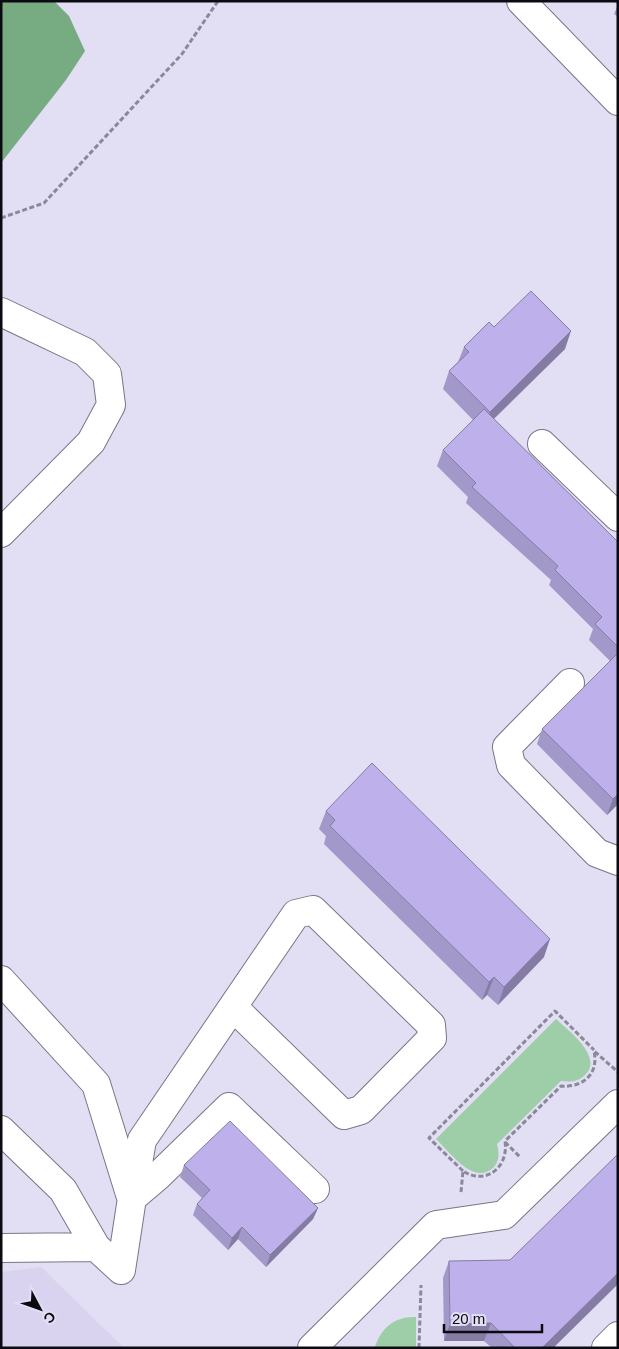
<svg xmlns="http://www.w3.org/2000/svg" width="619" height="1349" viewBox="0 0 619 1349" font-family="Helvetica,sans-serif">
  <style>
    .built { fill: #d9d3f0 }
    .green { fill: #9dcea7 }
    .forest { fill: #77ac83 }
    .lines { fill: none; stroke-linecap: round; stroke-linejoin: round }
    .minor-casing { stroke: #797588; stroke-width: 30 }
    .path { stroke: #8b8898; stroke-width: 3; stroke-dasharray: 5 2.5; stroke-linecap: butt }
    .minor { stroke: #fff; stroke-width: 28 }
    .wall { fill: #a398ca }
    .shaded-wall { fill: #857ca4 }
    .building { fill: #beb1eb; stroke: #857ca4 }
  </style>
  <rect width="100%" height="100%" fill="#e2def4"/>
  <path class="built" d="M 41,1267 L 124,1348 L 1,1348 L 1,1272 Z"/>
  <path class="green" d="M 556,1019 C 569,1031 605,1058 584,1076 C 577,1082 570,1082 561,1081 L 497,1144 C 499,1152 500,1160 494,1167 C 474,1187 450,1152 436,1139 Z
    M 416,1317 L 416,1348 L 375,1347 C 381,1328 395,1316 416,1317 Z"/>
  <path class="forest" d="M 1,1 L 54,1 L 69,16 L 85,51 L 66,80 L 1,163 Z"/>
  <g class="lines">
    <g class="minor-casing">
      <path id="minor" d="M 521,1 L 618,101
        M 1,312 L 85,352 L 107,374 L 111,405 L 91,442 L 1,533
        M 542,444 L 618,517
        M 570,683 L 507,747 L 511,765 L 597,853 L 618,861
        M 1,980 L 96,1084 L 130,1194
        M 1,1130 L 63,1190 L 96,1247 L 121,1270
        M 132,1198 L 142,1140 L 296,914 L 313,910 L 431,1025 L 432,1038 L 361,1110 L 344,1115 L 233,1007
        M 1,1248 L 96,1247
        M 121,1270 L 132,1198 L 159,1175 L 229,1107 L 315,1189
        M 312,1348 L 436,1225 L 504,1215 L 618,1104
        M 606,1348 L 618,1336"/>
    </g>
    <path class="path" d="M 1,218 L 44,203 L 182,54 L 218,1
      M 505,1142 L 520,1157
      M 463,1171 L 429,1138 L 555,1011 L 594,1050
      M 461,1192 L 463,1171 C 486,1186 509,1167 505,1141 L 561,1086 C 584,1088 599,1073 594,1051 L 618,1072
      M 419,1348 L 421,1285"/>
    <use href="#minor" class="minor"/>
  </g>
  <path class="wall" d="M 614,1 L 618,1 L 618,17 L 614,14 L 618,5 Z
    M 494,327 L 565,349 L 494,419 L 618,542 L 618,804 L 607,815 L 537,744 L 542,729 L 610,661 L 589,640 L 593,629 L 549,585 L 551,580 L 466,503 L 468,497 L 437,466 L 443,450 L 473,420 L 443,389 L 449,371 L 458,362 L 464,347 Z
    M 326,811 L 544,957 L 498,1005 L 487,995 L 482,1000 L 324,844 L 326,836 L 319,829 Z
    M 184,1165 L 318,1208 L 313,1219 L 266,1267 L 238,1239 L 228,1250 L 193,1215 L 197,1204 L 202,1198 L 180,1177 Z
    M 449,1261 L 618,1284 L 553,1348 L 492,1348 L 484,1341 L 444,1341 L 443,1278 Z"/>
  <path class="shaded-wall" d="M 571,331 L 565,349 L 483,429 L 490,412 Z
    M 618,794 L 618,804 L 607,815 L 613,799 Z
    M 550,939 L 544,957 L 498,1005 L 504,987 Z
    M 494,977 L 487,995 L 482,1000 L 489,982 Z
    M 318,1208 L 313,1219 L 266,1267 L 270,1255 Z
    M 242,1227 L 238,1239 L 228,1250 L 232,1238 Z
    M 618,1273 L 618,1284 L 553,1348 L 542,1348 Z
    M 491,1323 L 484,1341 L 444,1341 L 450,1324 Z"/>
  <path class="building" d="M 531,291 L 571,331 L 490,412 L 449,371 L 469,352 L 464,347 L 489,322 L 494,327 Z
    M 484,409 L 618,542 L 618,647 L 595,624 L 602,617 L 555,570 L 558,566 L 472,487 L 476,483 L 443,450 Z
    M 618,653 L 618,794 L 613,799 L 542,729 Z
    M 372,763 L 550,939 L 504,987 L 494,977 L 489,982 L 330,826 L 335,820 L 326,811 Z
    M 230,1121 L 318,1208 L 270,1255 L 242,1227 L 232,1238 L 197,1204 L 210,1190 L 184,1165 Z
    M 618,1154 L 618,1273 L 542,1348 L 515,1348 L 491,1323 L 450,1324 L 449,1261 L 510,1260 Z"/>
  <rect width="619" height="1349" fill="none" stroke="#0c0b12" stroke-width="5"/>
  <g transform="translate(40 1309) rotate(131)" stroke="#e2def4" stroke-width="4" paint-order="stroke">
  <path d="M0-4L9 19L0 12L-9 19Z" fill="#0c0b12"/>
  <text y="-8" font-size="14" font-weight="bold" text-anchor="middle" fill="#0c0b12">С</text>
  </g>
  <path d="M444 1324v8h98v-8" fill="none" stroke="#0c0b12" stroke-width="2.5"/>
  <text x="452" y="1324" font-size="15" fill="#0c0b12" stroke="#e2def4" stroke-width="4" paint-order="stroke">20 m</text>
</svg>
